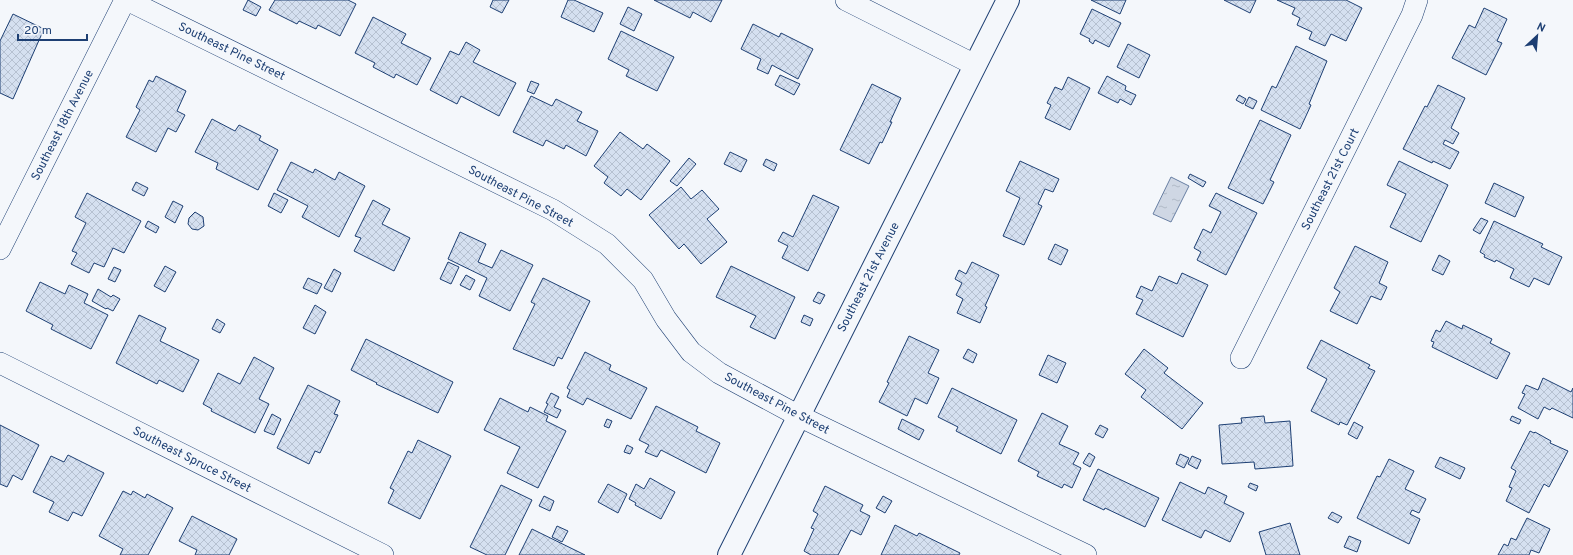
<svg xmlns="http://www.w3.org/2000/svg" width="1573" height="555" viewBox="0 0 1573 555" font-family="Overpass,sans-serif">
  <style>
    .water { fill: url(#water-ripples); stroke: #687fa3 }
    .building { fill: url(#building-cross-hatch); stroke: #1d3f73 }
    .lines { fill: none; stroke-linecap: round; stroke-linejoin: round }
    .street-casing { stroke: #1d3f73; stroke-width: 22 }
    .secondary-casing { stroke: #1d3f73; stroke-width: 24 }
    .street { stroke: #f4f7fb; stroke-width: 21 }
    .secondary { stroke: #f4f7fb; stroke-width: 22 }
    .labels { text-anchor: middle; stroke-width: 3; stroke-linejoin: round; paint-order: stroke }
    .street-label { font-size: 12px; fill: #1d3f73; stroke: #f4f7fb }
  </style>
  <defs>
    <pattern id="water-ripples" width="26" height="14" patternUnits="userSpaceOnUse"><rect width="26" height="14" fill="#cfd7e4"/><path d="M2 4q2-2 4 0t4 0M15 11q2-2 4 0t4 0" fill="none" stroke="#b1bac7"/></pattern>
    <pattern id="building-cross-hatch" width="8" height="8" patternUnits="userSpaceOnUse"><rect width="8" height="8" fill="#d5e0f0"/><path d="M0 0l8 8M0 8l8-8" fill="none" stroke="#b6c1d1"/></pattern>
  </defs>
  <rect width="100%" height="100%" fill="#f4f7fb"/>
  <path class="water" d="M 1171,177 L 1189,186 L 1171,222 L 1153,214 Z"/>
  <path class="building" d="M 248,0 L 261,7 L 256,16 L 243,10 Z
    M 275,0 L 348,0 L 356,4 L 340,36 L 318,25 L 316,29 L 299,21 L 297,24 L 269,10 Z
    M 493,0 L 509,0 L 502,13 L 490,7 Z
    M 568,0 L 574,0 L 603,13 L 594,32 L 561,17 Z
    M 654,0 L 722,0 L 711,22 L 693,12 L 690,18 Z
    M 1091,0 L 1126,0 L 1120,14 Z
    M 1224,0 L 1256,0 L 1250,13 Z
    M 1277,0 L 1346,0 L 1362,8 L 1346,41 L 1331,34 L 1325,46 L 1309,39 L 1312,32 L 1297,25 L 1300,18 L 1292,14 L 1295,8 Z
    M 628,7 L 642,14 L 634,31 L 620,24 Z
    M 1484,8 L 1507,19 L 1497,41 L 1502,43 L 1486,75 L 1452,58 L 1469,25 L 1475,28 Z
    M 1092,9 L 1121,23 L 1109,47 L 1095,40 L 1093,44 L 1089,41 L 1090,39 L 1080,34 Z
    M 13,14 L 44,29 L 13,99 L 0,93 L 0,41 Z
    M 373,17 L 406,34 L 401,43 L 431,58 L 417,85 L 396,74 L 394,78 L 373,67 L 375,63 L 355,53 Z
    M 753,24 L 779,37 L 781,33 L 813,49 L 798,79 L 772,65 L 768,74 L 757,69 L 761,59 L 741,49 Z
    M 621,31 L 674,57 L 657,91 L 626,76 L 629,70 L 608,59 Z
    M 466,42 L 480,50 L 473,62 L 516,83 L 499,116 L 461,96 L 457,104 L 430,90 L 450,51 L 459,55 Z
    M 1128,44 L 1150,55 L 1139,78 L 1117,67 Z
    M 1296,46 L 1327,61 L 1309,104 L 1311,105 L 1300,129 L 1261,110 L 1272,86 L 1276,88 Z
    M 780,75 L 800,84 L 794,95 L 775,85 Z
    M 156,76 L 186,91 L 177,111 L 185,115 L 176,132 L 168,128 L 156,152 L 126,137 L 140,110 L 136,107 L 149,80 L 153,82 Z
    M 1107,76 L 1126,86 L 1125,90 L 1136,95 L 1131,105 L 1120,99 L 1118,103 L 1098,93 Z
    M 1068,77 L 1090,88 L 1070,130 L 1045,118 L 1051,105 L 1047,103 L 1055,87 L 1062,90 Z
    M 531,81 L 539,84 L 534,94 L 527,91 Z
    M 872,84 L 901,98 L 890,122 L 892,122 L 882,143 L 880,142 L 869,164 L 840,150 Z
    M 1438,85 L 1465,98 L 1451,128 L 1459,133 L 1453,144 L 1445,140 L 1443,144 L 1459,152 L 1450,169 L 1433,161 L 1432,163 L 1403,149 L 1425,106 L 1427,107 Z
    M 1239,95 L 1246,99 L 1243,104 L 1236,100 Z
    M 531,96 L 552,106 L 556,99 L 582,112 L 577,121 L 598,131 L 586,156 L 566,145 L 564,149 L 546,140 L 543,146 L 513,132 Z
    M 1249,97 L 1257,101 L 1253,109 L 1245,105 Z
    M 212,119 L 235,131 L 239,125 L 261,136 L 259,140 L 278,150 L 258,190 L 216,169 L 218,163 L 195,152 Z
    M 1260,120 L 1291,135 L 1270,180 L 1274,182 L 1263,204 L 1228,188 Z
    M 620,132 L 643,149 L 647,144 L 670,161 L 641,200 L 627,189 L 621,196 L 604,183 L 608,177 L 594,166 Z
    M 730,152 L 747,160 L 741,172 L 724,164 Z
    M 689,158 L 696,164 L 677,186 L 670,181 Z
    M 766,159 L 777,164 L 774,171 L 763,165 Z
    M 1020,161 L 1059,179 L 1053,192 L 1045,189 L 1038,204 L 1042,206 L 1024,245 L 1003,236 L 1020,198 L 1006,191 Z
    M 1399,161 L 1448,185 L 1421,242 L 1390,227 L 1406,194 L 1387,185 Z
    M 291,162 L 313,173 L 315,169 L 335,180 L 339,172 L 365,186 L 339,237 L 302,217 L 308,206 L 277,190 Z
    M 1190,174 L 1206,182 L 1203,187 L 1188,178 Z
    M 136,182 L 148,188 L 144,196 L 132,190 Z
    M 1494,183 L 1524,197 L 1515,217 L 1485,203 Z
    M 681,187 L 691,199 L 702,190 L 719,209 L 707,219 L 727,242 L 701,264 L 684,244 L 679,249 L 649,215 Z
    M 87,193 L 141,221 L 124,253 L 113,248 L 104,267 L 94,263 L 89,273 L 71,264 L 77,253 L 72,251 L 86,223 L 75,217 Z
    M 274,193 L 288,200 L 281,213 L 268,206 Z
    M 1216,193 L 1257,213 L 1226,275 L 1197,260 L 1201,252 L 1194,248 L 1203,229 L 1211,233 L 1221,212 L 1209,206 Z
    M 813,195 L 839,207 L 808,271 L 782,258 L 788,246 L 778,241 L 783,232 L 793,237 Z
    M 373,200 L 390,209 L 382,224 L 410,238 L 394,271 L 354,251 L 361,238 L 355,236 Z
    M 173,201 L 183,206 L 175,223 L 165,217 Z
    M 195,212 L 203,217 L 204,226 L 198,230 L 192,229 L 188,224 L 189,218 Z
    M 1481,218 L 1488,221 L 1480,234 L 1473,230 Z
    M 148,221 L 159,227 L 156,233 L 145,227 Z
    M 1494,221 L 1543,244 L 1541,247 L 1562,257 L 1549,285 L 1534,278 L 1529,287 L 1510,278 L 1514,269 L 1496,260 L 1495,262 L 1484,257 L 1485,255 L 1480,252 Z
    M 460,232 L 486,244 L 478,262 L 492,268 L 501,250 L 533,265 L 510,311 L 479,296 L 487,278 L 448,259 Z
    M 1055,244 L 1068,250 L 1061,265 L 1048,259 Z
    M 1355,246 L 1388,262 L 1379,283 L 1387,287 L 1381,300 L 1371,296 L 1357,324 L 1330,311 L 1340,292 L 1334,288 Z
    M 1439,255 L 1450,261 L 1443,275 L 1432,270 Z
    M 448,262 L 459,267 L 451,284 L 440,279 Z
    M 972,262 L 999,275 L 985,306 L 987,307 L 980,323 L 957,313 L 963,299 L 956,295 L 962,283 L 955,279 L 959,270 L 966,274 Z
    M 165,266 L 176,272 L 165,292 L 154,286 Z
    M 731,266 L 795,297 L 775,339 L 750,327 L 756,316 L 716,297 Z
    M 114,267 L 121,270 L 115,282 L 108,279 Z
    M 334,269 L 341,273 L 332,292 L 324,288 Z
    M 1182,273 L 1208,285 L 1183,337 L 1136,314 L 1143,300 L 1136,297 L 1141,286 L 1152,291 L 1159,276 L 1177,284 Z
    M 466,275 L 475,280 L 470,290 L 460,285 Z
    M 308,278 L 322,284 L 317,294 L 303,288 Z
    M 543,278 L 590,301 L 562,359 L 558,357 L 554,366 L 513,349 L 535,304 L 531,302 Z
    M 40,282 L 65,294 L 69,285 L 88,294 L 84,303 L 108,315 L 91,349 L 51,329 L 53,325 L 26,311 Z
    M 98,289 L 111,297 L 113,295 L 120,299 L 113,311 L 107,308 L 106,309 L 92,301 Z
    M 818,292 L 825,295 L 820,304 L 813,301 Z
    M 315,305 L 326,312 L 315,334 L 303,328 Z
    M 139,315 L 166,328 L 160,341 L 199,360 L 183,392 L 159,380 L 157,384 L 116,363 Z
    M 804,315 L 813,319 L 810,326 L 801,322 Z
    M 217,319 L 225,324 L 220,333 L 212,329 Z
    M 1446,321 L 1462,329 L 1463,325 L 1492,339 L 1490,343 L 1510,353 L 1497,379 L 1432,347 L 1434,342 L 1431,341 L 1436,330 L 1440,332 Z
    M 909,336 L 939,350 L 928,373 L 939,378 L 927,404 L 915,398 L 907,416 L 879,402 L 889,383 L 887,382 Z
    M 366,339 L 453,382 L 438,413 L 376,384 L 377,383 L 351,370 Z
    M 1321,340 L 1370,365 L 1368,368 L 1375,371 L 1347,425 L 1340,422 L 1339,425 L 1311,411 L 1327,379 L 1307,368 Z
    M 968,349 L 977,354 L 973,363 L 963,358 Z
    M 1144,349 L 1168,368 L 1164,373 L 1203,403 L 1182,429 L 1141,397 L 1146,390 L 1125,374 Z
    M 585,352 L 611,365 L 609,370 L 647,388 L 631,419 L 587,398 L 583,405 L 567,397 L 570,390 L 567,388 Z
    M 1048,355 L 1066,363 L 1057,383 L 1039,375 Z
    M 254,357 L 274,368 L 259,399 L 269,404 L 255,433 L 211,411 L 212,409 L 203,404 L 218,373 L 240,384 Z
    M 1543,378 L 1571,392 L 1573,388 L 1573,418 L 1552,408 L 1550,410 L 1544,407 L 1538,419 L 1518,408 L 1525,394 L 1522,393 L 1526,385 L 1538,390 Z
    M 308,385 L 340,401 L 334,414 L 338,415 L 320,453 L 315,451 L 309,464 L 277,448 Z
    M 952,388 L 1017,420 L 1001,454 L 956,431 L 958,427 L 938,417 Z
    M 551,393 L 559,397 L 554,407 L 561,410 L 557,418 L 544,412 L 548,404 L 546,403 Z
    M 500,398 L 528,412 L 530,407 L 548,416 L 546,421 L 566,431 L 538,488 L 507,473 L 520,447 L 484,430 Z
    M 656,406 L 698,427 L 696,431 L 720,443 L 706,473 L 661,450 L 657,457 L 645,452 L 649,445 L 639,440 Z
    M 1042,413 L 1068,426 L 1059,444 L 1079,453 L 1073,464 L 1081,468 L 1072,488 L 1064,484 L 1062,488 L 1037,476 L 1039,472 L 1018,461 Z
    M 272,414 L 281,419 L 274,435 L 264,431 Z
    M 1264,416 L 1265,423 L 1290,421 L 1293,466 L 1255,469 L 1254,462 L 1222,464 L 1219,425 L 1242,423 L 1241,418 Z
    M 1512,416 L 1521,420 L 1519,424 L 1510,420 Z
    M 607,419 L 612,421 L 609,428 L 604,426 Z
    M 902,419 L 924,430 L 919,440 L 898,429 Z
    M 1354,422 L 1363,427 L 1357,439 L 1348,434 Z
    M 0,425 L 39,445 L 22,480 L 13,475 L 7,487 L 0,484 Z
    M 1100,425 L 1108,429 L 1103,438 L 1095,434 Z
    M 1530,431 L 1534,433 L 1535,432 L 1551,441 L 1550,443 L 1568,451 L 1549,487 L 1544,484 L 1529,513 L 1506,501 L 1512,488 L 1509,487 L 1516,471 L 1511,468 Z
    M 418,440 L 451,456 L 420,519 L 388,503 L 394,490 L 390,488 L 408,451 L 412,453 Z
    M 627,445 L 633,448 L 630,454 L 624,452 Z
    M 1089,453 L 1095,457 L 1090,467 L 1083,463 Z
    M 1180,454 L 1189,458 L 1184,468 L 1176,464 Z
    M 68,455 L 104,473 L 82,516 L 73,512 L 68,521 L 49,512 L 54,502 L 33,492 L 51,456 L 64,462 Z
    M 1192,456 L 1201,460 L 1197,469 L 1188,464 Z
    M 1440,457 L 1465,468 L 1460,479 L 1435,467 Z
    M 1389,459 L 1414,471 L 1405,489 L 1426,499 L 1419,513 L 1412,510 L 1410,514 L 1420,519 L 1409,544 L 1357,518 L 1377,476 L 1380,477 Z
    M 1098,469 L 1159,498 L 1145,527 L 1105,508 L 1104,510 L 1083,500 Z
    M 650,478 L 675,492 L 661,519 L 635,505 L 636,503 L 629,499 L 636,484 L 644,489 Z
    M 1180,482 L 1205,494 L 1208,487 L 1227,496 L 1224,503 L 1244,513 L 1230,542 L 1205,530 L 1201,538 L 1162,520 Z
    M 1250,483 L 1258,486 L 1256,491 L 1248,487 Z
    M 608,484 L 627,494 L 618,513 L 598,502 Z
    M 501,485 L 532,500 L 505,555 L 487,555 L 470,547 Z
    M 825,486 L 863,505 L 860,511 L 870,516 L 861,535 L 851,530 L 838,555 L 811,555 L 804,551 L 814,529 L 811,528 L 818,514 L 813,511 Z
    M 123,491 L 131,495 L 133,491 L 145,498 L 147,494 L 173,508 L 148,555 L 120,555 L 123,549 L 99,536 Z
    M 544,496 L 554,501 L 550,511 L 539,506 Z
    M 883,496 L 892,501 L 885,513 L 876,508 Z
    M 1332,512 L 1342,517 L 1338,523 L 1328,518 Z
    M 192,516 L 237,539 L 229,555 L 195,555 L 197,550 L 179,541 Z
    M 1527,518 L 1550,529 L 1539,553 L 1531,550 L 1529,555 L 1498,555 L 1504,544 L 1508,546 L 1511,538 L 1516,540 Z
    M 1290,523 L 1300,555 L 1266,555 L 1259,532 Z
    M 895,525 L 917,536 L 919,533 L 960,553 L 959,555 L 881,555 Z
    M 557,526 L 568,531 L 562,542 L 552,537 Z
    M 532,529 L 585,555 L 519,555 Z
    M 1349,536 L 1361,541 L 1357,552 L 1344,547 Z"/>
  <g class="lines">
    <g class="street-casing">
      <path id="street" d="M 127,0 L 553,210 L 607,244 L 643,280 L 666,319 L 691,352 L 719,373 L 799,416 L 1086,555
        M 846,0 L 975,65
        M 0,249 L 125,0
        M 1241,358 L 1412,15 L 1417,0
        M 0,363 L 383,555"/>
    </g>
    <g class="secondary-casing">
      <path id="secondary" d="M 729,555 L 1008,0"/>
    </g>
    <use href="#street" class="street"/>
    <use href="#secondary" class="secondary"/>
  </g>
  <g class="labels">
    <g class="street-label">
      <text transform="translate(232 51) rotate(26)" y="4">Southeast Pine Street</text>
      <text transform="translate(62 125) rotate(-63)" y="4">Southeast 18th Avenue</text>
      <text transform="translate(1330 179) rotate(-63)" y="4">Southeast 21st Court</text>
      <text transform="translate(521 196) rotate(28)" y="4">Southeast Pine Street</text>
      <text transform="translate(868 277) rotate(-63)" y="4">Southeast 21st Avenue</text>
      <text transform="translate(777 403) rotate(28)" y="4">Southeast Pine Street</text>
      <text transform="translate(192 459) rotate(27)" y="4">Southeast Spruce Street</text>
    </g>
  </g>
  <g transform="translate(1537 36) rotate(26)" stroke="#f4f7fb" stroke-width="3" paint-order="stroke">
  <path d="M0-3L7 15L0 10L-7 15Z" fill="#1d3f73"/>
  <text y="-6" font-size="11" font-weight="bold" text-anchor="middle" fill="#1d3f73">N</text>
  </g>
  <path d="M18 34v6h69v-6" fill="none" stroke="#1d3f73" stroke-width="2"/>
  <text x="24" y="34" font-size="12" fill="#1d3f73" stroke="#f4f7fb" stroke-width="3" paint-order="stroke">20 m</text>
</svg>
